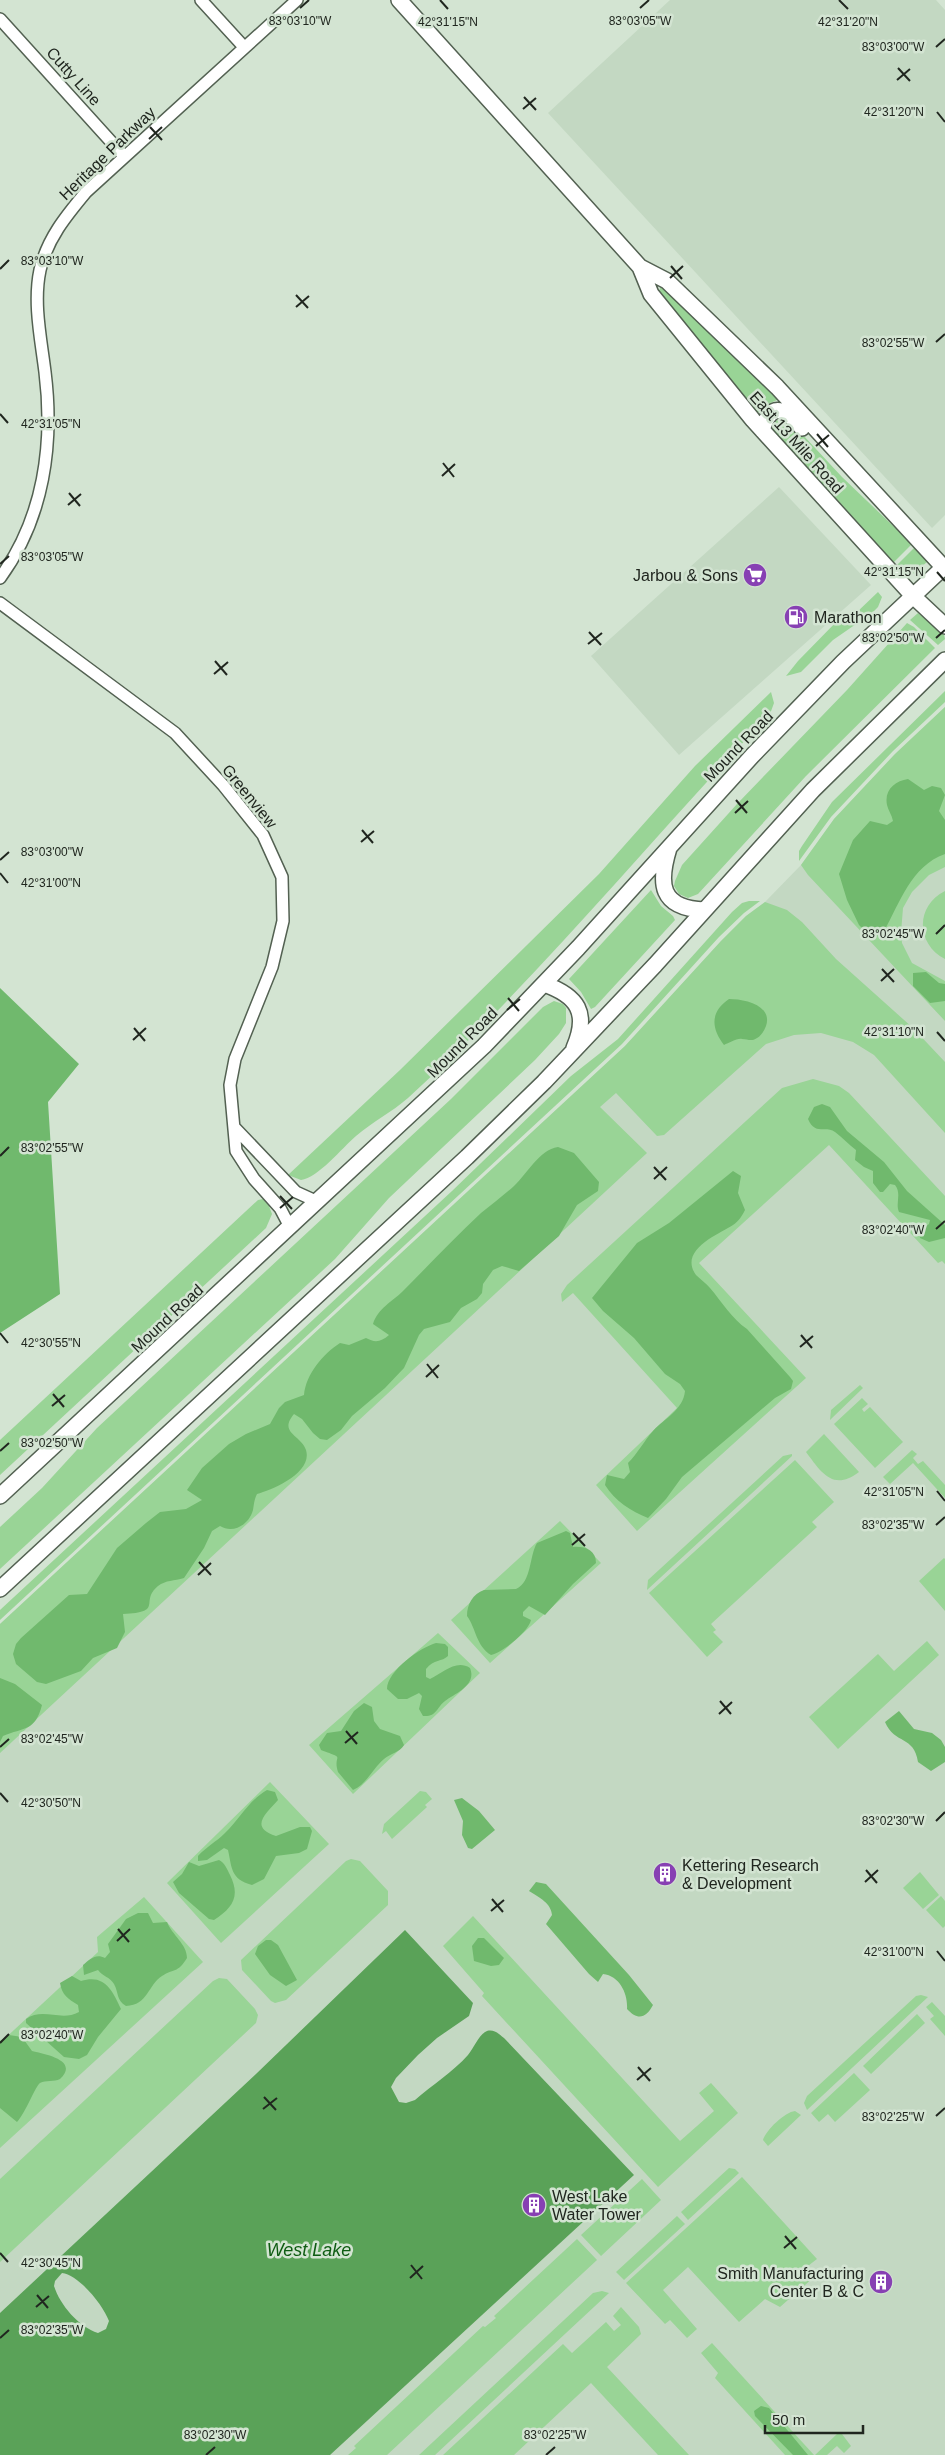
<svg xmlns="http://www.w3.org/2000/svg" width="945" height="2455" viewBox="0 0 945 2455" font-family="Helvetica,sans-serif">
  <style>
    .built { fill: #c3d8c2 }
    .green { fill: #99d496 }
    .forest { fill: #70b96d }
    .water { fill: #5aa258; fill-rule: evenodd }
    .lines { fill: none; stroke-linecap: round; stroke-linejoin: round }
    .minor-casing { stroke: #536152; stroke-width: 14 }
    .secondary-casing { stroke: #536152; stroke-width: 18 }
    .minor { stroke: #fff; stroke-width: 11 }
    .secondary { stroke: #fff; stroke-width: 15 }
    .ticks { fill: none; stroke: #20261f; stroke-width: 2 }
    .labels { text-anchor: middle; stroke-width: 5; stroke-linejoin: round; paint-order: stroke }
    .street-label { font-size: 16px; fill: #20261f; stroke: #d3e4d2 }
    .poi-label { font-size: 16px; fill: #20261f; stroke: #d3e4d2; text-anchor: start }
    .water-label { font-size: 18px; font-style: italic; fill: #0e5c12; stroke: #d3e4d2 }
    .ticks-label { font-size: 12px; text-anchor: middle; fill: #20261f; stroke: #d3e4d2; stroke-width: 5; stroke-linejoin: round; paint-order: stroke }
  </style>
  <rect width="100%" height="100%" fill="#d3e4d2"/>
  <path class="built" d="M 670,0 L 936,0 L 945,10 L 945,515 L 932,528 L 548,113 Z
    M 779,487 L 871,585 L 679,755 L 591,656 Z
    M 945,707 L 945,2455 L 0,2455 L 0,1624 L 625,1046 L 721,941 L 746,916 L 765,902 L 801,865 L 834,819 L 895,754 Z"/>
  <path class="green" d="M 661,286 L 778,398 L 777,400 L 766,405 L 759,412 L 755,412 L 659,291 Z
    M 779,418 L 790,421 L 842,477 L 912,544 L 893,563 L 773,432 L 773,424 Z
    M 915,547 L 927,562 L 908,578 L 896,566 Z
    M 878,592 L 882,597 L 878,607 L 872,613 L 833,640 L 801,672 L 786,676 L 798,661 L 839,619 L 856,613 Z
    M 918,613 L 944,635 L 945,639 L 938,645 L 910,620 Z
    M 907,623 L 914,627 L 935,648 L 806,776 L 698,894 L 688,898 L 679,894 L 674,886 L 675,881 L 682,865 L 737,804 L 847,690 Z
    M 945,691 L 945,702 L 893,751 L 831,817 L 799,861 L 799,851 L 802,846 L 832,802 Z
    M 771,692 L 774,703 L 770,714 C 649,841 538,979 408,1098 C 392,1112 372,1122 356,1136 C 342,1148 318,1178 301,1180 L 288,1175 L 400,1070 L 599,874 L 695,766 Z
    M 945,707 L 945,867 L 929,875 L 912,892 L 903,908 L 901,933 L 902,943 L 912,963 L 945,981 L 945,1021 L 808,875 L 801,865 L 834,819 L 895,754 Z
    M 651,890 L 661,906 L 673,916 L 675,920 L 595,1007 L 591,1009 L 581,992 L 569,979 Z
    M 945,891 L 945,959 C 916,944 915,906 945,891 Z
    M 749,901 L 760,901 L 744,913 L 719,937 L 622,1044 L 0,1620 L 0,1610 L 452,1191 L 571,1076 L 618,1039 L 732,912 L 742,903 Z
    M 765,902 L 787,910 L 802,922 L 836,959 L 913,1028 L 945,1062 L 945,1133 L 874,1055 L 853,1042 L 821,1033 L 794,1035 L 766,1044 L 664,1135 L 657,1136 L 616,1093 L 600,1107 L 647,1153 L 0,1753 L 0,1624 L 625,1046 L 721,941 L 746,916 Z
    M 554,1001 L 563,1004 L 566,1008 L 566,1023 L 559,1034 L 535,1060 L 389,1198 L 335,1259 L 0,1569 L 0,1527 L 42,1488 L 97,1428 L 451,1099 L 543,1007 Z
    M 813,1079 L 839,1086 L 849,1093 L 945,1196 L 945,1264 L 942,1261 L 938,1263 L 829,1145 L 699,1263 L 806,1378 L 637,1531 L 596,1485 L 677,1408 L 573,1293 L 562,1302 L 561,1294 L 567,1285 L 782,1088 Z
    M 263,1199 L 269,1206 L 272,1214 L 266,1228 L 0,1475 L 0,1440 L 258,1200 Z
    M 860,1385 L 863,1388 L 830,1420 L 831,1410 Z
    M 862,1398 L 868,1404 L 862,1409 L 864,1412 L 870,1407 L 903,1442 L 875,1468 L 834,1424 Z
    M 824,1434 L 859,1472 C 833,1492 821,1472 806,1452 Z
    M 912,1450 L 917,1454 L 913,1458 L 918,1464 L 923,1461 L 945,1485 L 945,1498 L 913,1463 L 890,1484 L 883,1477 Z
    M 792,1454 L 792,1456 L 647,1590 L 648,1580 L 783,1456 Z
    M 795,1460 L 834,1502 L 812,1522 L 817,1527 L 711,1624 L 716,1630 L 713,1632 L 723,1642 L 707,1657 L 649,1593 Z
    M 560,1521 L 601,1563 L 490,1663 L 451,1620 Z
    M 944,1558 L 945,1559 L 945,1611 L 919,1581 Z
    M 438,1633 L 480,1673 L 353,1794 L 309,1745 Z
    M 927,1641 L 939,1655 L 838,1749 L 809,1717 L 878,1654 L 894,1671 Z
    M 270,1782 L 329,1844 L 221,1943 L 167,1883 Z
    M 420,1791 L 426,1792 L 432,1799 L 425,1805 L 427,1807 L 392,1839 L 386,1831 L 382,1834 L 384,1824 Z
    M 351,1859 L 360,1861 L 388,1891 L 388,1905 L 286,2000 L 275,2003 L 271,2001 L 242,1970 L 241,1960 L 346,1861 Z
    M 920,1872 L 939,1895 L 923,1909 L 903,1888 Z
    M 941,1896 L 945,1901 L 945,1926 L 943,1928 L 926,1910 Z
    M 144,1897 L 203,1962 L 0,2148 L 0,2043 L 98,1952 L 97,1937 Z
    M 473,1916 L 680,2141 L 714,2111 L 699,2093 L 711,2083 L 738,2113 L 658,2187 L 482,1996 L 484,1993 L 443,1946 Z
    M 219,1978 L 227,1979 L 255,2009 L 258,2015 L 256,2023 L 0,2262 L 0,2179 L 213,1981 Z
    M 921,1995 L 928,1997 L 807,2110 L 804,2103 L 807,2096 L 916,1996 Z
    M 932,2002 L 945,2016 L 945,2036 L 930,2019 L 934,2016 L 926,2007 Z
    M 917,2014 L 925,2023 L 871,2074 L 863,2066 Z
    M 854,2073 L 870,2090 L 835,2122 L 828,2114 L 819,2122 L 811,2113 Z
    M 795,2111 L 801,2115 L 768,2146 L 763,2140 C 766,2130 785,2112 795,2111 Z
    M 729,2168 L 735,2169 L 739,2173 L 688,2220 L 681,2212 Z
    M 742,2177 L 817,2259 L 804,2269 L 813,2278 L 780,2307 L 765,2299 L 739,2322 L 688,2267 L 663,2290 L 697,2329 L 687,2338 L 670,2320 L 665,2324 L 626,2283 Z
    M 642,2179 L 661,2200 L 601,2256 L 581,2235 Z
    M 677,2216 L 685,2224 L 624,2280 L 616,2272 Z
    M 577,2239 L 597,2260 L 387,2455 L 348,2455 L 356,2448 L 354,2446 L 483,2326 L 485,2327 L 496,2318 L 494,2316 Z
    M 602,2291 L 609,2293 L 435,2455 L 419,2455 L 593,2293 Z
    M 621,2307 L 639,2327 L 641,2334 L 607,2367 L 689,2455 L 658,2455 L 591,2383 L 514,2455 L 443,2455 L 563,2344 L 572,2353 L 606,2322 L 614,2331 L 621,2325 L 613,2316 Z
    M 712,2343 L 814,2455 L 785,2455 L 715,2378 L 718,2373 L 701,2353 Z
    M 837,2434 L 842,2434 L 851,2446 L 844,2453 L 837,2446 L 827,2455 L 815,2455 Z"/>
  <path class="forest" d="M 908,779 L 924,790 L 932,786 L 941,788 L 945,795 L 939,811 L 945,820 L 945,854 C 911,866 900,903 884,931 L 877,936 L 867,933 L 859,925 L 847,900 L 839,874 L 853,840 L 870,821 L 887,825 L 893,821 C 892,815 888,810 887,805 C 884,790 895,781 908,779 Z
    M 926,972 L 939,983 L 945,984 L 945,1001 L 930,1003 L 913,986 L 913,973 Z
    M 0,988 L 79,1064 L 48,1102 L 60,1294 L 0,1333 Z
    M 729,999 C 744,999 773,1005 766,1026 C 764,1031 761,1036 757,1038 C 751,1042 748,1039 742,1039 C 737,1038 729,1043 724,1045 C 711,1028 710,1012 729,999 Z
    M 822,1104 L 830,1107 L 847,1131 L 884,1162 L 907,1191 L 945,1225 L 945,1238 L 929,1242 L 920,1238 L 919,1232 L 929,1224 L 930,1220 L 899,1212 C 895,1203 902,1194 895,1185 L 890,1184 L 883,1192 L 880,1192 L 873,1183 L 873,1171 L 864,1167 L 855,1160 L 856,1150 C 849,1145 842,1137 835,1132 C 826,1125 815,1136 808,1119 L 814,1107 Z
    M 558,1147 L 574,1153 L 599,1182 L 598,1191 L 577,1205 L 559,1236 L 519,1271 L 502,1266 L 493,1270 L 483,1284 L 482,1293 L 477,1299 L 461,1308 L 450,1322 L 424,1329 L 419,1335 L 404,1368 L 385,1388 L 352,1416 L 341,1430 L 327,1440 L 320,1439 L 313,1433 L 302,1419 L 294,1414 C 278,1433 301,1435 306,1450 C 313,1473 272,1490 257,1494 C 254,1500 254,1504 253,1510 C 249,1525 233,1534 220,1526 L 212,1531 L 204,1548 L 184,1578 C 174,1581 166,1580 158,1586 C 139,1602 165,1612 123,1614 L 125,1632 L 117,1648 L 93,1658 L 81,1671 L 46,1684 L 37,1682 L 16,1664 L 13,1654 L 16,1644 L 21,1638 L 69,1595 L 87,1594 L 117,1548 L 146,1523 L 160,1512 L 186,1509 L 202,1500 L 187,1490 L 202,1468 L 229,1444 L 246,1434 L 270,1424 L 279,1408 L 285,1402 L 304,1395 C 306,1374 323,1354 340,1343 L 349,1345 L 366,1338 C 375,1343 381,1342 389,1335 L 373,1324 C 378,1308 392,1302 403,1291 C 429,1265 454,1238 481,1213 C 492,1204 503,1196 514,1186 C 528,1173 539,1150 558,1147 Z
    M 733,1171 L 741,1176 L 738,1193 L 745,1210 C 742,1216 739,1221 733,1225 C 719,1234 678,1250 696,1275 C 700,1279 706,1283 710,1288 C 722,1302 732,1319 747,1329 L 790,1377 L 793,1381 L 791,1389 L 775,1398 L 682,1477 L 666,1499 L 648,1518 C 631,1511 615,1501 605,1485 L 607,1475 L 624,1479 L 630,1472 L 628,1463 C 638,1453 644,1441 653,1431 C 665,1418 683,1410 685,1391 L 680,1384 L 665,1374 L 634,1338 L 603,1311 L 592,1298 L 637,1243 L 669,1223 Z
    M 566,1531 L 570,1533 L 573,1547 C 585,1546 596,1550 596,1563 L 573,1584 L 545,1615 L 529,1606 L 523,1612 L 523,1616 L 531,1620 C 529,1631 502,1653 491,1655 C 476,1646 476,1628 467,1616 C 467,1604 473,1594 484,1590 L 516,1589 C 532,1582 529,1556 537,1543 Z
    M 436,1643 L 445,1644 L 448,1647 L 448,1656 C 442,1662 434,1659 426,1669 L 426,1677 L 430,1679 C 443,1673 456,1659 470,1668 C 477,1685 456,1693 445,1701 C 436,1708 437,1717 423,1716 L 419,1709 L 422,1696 L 419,1693 L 407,1699 L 398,1699 L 387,1689 C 387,1671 421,1647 436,1643 Z
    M 0,1678 L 15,1684 L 42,1705 C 35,1732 24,1727 3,1736 L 0,1742 Z
    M 364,1703 L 372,1707 L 374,1721 L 380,1729 L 400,1736 L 404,1745 C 399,1753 391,1753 384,1759 C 373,1768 367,1784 353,1790 L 338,1772 C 332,1753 348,1760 321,1750 L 319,1745 L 327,1733 L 341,1731 L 354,1711 Z
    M 899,1711 L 914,1729 L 932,1733 L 941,1740 L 945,1747 L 945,1762 L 931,1771 L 918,1762 C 914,1735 895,1745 885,1722 Z
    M 267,1790 L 275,1792 L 278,1800 C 267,1813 248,1827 276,1836 L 300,1827 L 310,1827 L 312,1831 L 307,1849 L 299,1853 L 276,1856 L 264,1879 L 252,1885 C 230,1879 232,1867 228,1850 L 224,1848 L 207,1860 L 198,1861 L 198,1856 C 206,1847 216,1842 225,1833 C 240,1819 248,1801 267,1790 Z
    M 462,1798 L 479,1811 L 495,1830 L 472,1849 L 468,1848 L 462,1835 L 463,1821 L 454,1800 Z
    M 219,1860 C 225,1863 227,1869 230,1875 C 241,1897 232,1908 214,1920 L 209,1919 L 179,1893 L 173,1882 L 182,1874 L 189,1862 L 199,1866 Z
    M 536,1882 L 546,1884 L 629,1975 L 653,2005 C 646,2018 638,2021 627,2009 C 628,1994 620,1976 603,1974 L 598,1982 L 589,1974 L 546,1924 L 552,1915 C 551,1903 540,1898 529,1891 Z
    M 138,1913 L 148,1913 L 153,1923 L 167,1922 C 172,1935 187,1944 187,1958 C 177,1974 174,1968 162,1976 C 148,1985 148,2005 126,2006 C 116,2000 119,1993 114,1984 C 110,1977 102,1976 98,1970 L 84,1975 L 83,1965 C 90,1959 96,1953 105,1958 L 110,1952 L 108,1944 L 126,1919 Z
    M 478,1938 L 484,1938 L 504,1958 L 499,1965 L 491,1966 L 474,1961 L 472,1946 Z
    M 266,1940 L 271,1940 L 278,1945 L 297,1980 L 286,1986 L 270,1975 L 255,1954 L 258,1946 Z
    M 72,1976 L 81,1981 C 105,1974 112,1990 121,2009 L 98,2037 L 87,2055 L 79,2059 L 64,2057 L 26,2023 L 26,2019 C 43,2007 61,2022 79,2012 L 78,2005 C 68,1999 62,1995 60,1983 Z
    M 9,2035 L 22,2037 L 32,2051 C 44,2054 80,2060 60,2079 C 54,2082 46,2080 40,2083 C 36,2085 25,2114 17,2122 L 0,2108 L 0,2041 Z
    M 761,2406 L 769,2408 L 808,2455 L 793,2455 L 755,2416 L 754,2411 Z"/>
  <path class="water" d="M 405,1930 L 473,2003 L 469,2016 L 437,2038 L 418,2055 L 396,2078 L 391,2087 L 399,2102 L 406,2103 L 415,2100 C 432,2085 453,2072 468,2055 C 474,2048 479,2034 487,2031 C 494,2029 499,2034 504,2038 L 634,2175 L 330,2455 L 0,2455 L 0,2313 L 256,2074 ZM 62,2273 C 79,2275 103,2305 109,2321 L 106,2329 L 98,2333 C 79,2327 60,2305 54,2286 L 55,2281 Z"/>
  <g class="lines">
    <g class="minor-casing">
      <path id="minor" d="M 201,0 L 244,47
        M 0,19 L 124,156
        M 0,578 C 44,518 54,444 45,372 C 41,339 33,303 40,270 C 47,239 66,216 86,192 L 297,0
        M 0,603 L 175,733 L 223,785 L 263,835 L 282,877 L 283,921 L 272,967 L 235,1059 L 230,1085 L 236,1151 L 254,1179 L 280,1208 L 290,1227
        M 235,1128 L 296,1192 L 318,1202"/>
    </g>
    <g class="secondary-casing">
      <path id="secondary" d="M 399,0 L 640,267 L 651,294 L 753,420 L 913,596 L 945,626
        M 640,267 L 667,281 L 777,387 L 945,569
        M 762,430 C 772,399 786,410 802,428
        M 669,848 C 658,884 660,908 704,910
        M 544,984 C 578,996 589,1013 574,1048
        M 0,1496 L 484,1046 L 578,948 L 752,756 L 843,662 L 945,566
        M 0,1589 L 467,1157 L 544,1082 L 655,965 L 813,790 L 945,660"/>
    </g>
    <use href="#minor" class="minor"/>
    <use href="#secondary" class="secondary"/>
  </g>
  <path class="ticks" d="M 440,0 L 448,9M 839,0 L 848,9M 300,8 L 309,0M 640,8 L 649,0M 936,47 L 945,39M 898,68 L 910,81M 897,80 L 910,69M 524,97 L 536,110M 523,109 L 536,98M 937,112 L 945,122M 150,127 L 162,140M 149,139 L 162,127M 671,266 L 682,279M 0,269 L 9,260M 670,278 L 683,266M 296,295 L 308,308M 296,307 L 309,296M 936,342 L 945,334M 0,414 L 8,423M 817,434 L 828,447M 816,446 L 829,435M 443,463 L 454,477M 442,476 L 455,464M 69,493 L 80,506M 68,505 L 81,494M 0,564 L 9,556M 937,572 L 945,581M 589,632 L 601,645M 936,638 L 945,630M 588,644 L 602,633M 215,661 L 227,675M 214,674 L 228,662M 736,800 L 747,813M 735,813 L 748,801M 362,830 L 373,843M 361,842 L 374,831M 0,860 L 9,852M 0,873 L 8,883M 936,934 L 945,925M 882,969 L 894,982M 881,981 L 894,969M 508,998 L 519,1011M 507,1010 L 520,999M 134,1028 L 145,1041M 937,1032 L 945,1041M 133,1040 L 146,1028M 0,1156 L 9,1147M 654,1167 L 666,1180M 654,1179 L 667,1167M 280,1196 L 292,1209M 280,1208 L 293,1197M 936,1229 L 945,1221M 0,1333 L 8,1343M 801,1335 L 812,1348M 800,1347 L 813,1336M 427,1364 L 438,1378M 426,1377 L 439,1365M 53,1394 L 64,1407M 52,1406 L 65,1395M 0,1451 L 9,1443M 937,1491 L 945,1501M 936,1525 L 945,1517M 573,1533 L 585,1546M 572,1545 L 585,1534M 199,1562 L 211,1575M 198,1575 L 211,1563M 720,1701 L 731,1714M 719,1714 L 732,1702M 346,1731 L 357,1744M 345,1743 L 358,1732M 0,1747 L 9,1739M 0,1793 L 8,1802M 936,1821 L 945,1812M 866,1870 L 877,1883M 865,1882 L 878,1870M 492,1899 L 503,1912M 491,1911 L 504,1900M 118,1929 L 129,1942M 117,1941 L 130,1929M 937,1951 L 945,1961M 0,2043 L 9,2034M 638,2067 L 650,2081M 637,2080 L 651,2068M 264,2097 L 276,2110M 263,2109 L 277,2098M 936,2116 L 945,2108M 785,2236 L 796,2249M 784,2248 L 797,2237M 0,2253 L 8,2262M 411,2265 L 422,2279M 410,2278 L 423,2266M 37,2295 L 48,2308M 36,2307 L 49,2296M 0,2338 L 9,2330M 206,2455 L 215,2447M 546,2455 L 555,2447"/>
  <defs>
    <g id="supermarket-disc" transform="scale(1.25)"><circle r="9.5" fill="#8740b3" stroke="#d3e4d2"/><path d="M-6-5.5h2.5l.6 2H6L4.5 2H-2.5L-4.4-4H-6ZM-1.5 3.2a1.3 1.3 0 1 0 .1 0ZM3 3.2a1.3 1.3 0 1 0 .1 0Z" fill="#fff"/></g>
    <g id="fuel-disc" transform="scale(1.25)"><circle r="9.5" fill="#8740b3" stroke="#d3e4d2"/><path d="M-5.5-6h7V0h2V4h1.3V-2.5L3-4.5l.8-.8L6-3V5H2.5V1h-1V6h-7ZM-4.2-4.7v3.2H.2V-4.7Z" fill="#fff"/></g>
    <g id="building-disc" transform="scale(1.25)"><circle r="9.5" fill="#8740b3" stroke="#d3e4d2"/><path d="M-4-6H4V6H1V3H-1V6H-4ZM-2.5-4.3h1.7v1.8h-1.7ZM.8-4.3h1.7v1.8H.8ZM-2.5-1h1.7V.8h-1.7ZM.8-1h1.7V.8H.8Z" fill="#fff"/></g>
  </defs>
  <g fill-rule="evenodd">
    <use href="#supermarket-disc" x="755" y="575"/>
    <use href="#fuel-disc" x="796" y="617"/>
    <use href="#building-disc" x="665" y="1874"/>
    <use href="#building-disc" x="534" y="2205"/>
    <use href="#building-disc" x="881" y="2282"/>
  </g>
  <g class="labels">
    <g class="street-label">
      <text transform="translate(74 76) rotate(48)" y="6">Cutty Line</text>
      <text transform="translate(107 153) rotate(-44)" y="6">Heritage Parkway</text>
      <text transform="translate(797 442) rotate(48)" y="6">East 13 Mile Road</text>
      <text transform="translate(738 746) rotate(-46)" y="6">Mound Road</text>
      <text transform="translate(250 796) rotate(51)" y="6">Greenview</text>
      <text transform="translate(462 1042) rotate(-45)" y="6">Mound Road</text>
      <text transform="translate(167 1318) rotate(-43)" y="6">Mound Road</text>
    </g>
    <g class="poi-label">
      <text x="738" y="581" text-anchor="end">Jarbou &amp; Sons</text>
      <text x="814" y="623">Marathon</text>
      <text x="682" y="1871">Kettering Research<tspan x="682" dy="18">&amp; Development</tspan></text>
      <text x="552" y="2202">West Lake<tspan x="552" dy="18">Water Tower</tspan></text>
      <text x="864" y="2279" text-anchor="end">Smith Manufacturing<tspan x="864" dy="18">Center B &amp; C</tspan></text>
    </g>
    <g class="water-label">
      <text x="309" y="2256">West Lake</text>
    </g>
  </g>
  <g class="ticks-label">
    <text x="300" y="25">83°03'10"W</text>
    <text x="640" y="25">83°03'05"W</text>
    <text x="848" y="26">42°31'20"N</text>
    <text x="448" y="26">42°31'15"N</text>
    <text x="893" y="51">83°03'00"W</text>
    <text x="894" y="116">42°31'20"N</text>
    <text x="52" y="265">83°03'10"W</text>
    <text x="893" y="347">83°02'55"W</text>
    <text x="51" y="428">42°31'05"N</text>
    <text x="52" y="561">83°03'05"W</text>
    <text x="894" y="576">42°31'15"N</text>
    <text x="893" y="642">83°02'50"W</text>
    <text x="52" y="856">83°03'00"W</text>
    <text x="51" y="887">42°31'00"N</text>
    <text x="893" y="938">83°02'45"W</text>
    <text x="894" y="1036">42°31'10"N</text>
    <text x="52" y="1152">83°02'55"W</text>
    <text x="893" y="1234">83°02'40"W</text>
    <text x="51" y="1347">42°30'55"N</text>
    <text x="52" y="1447">83°02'50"W</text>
    <text x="894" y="1496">42°31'05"N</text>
    <text x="893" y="1529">83°02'35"W</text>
    <text x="52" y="1743">83°02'45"W</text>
    <text x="51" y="1807">42°30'50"N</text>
    <text x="893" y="1825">83°02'30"W</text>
    <text x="894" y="1956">42°31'00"N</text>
    <text x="52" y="2039">83°02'40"W</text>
    <text x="893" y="2121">83°02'25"W</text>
    <text x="51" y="2267">42°30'45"N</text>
    <text x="52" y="2334">83°02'35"W</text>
    <text x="215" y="2439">83°02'30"W</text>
    <text x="555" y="2439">83°02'25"W</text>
  </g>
  <path d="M765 2425v8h98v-8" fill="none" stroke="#20261f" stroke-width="2.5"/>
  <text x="772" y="2425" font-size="15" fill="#20261f" stroke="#d3e4d2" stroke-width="4" paint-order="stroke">50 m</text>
</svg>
